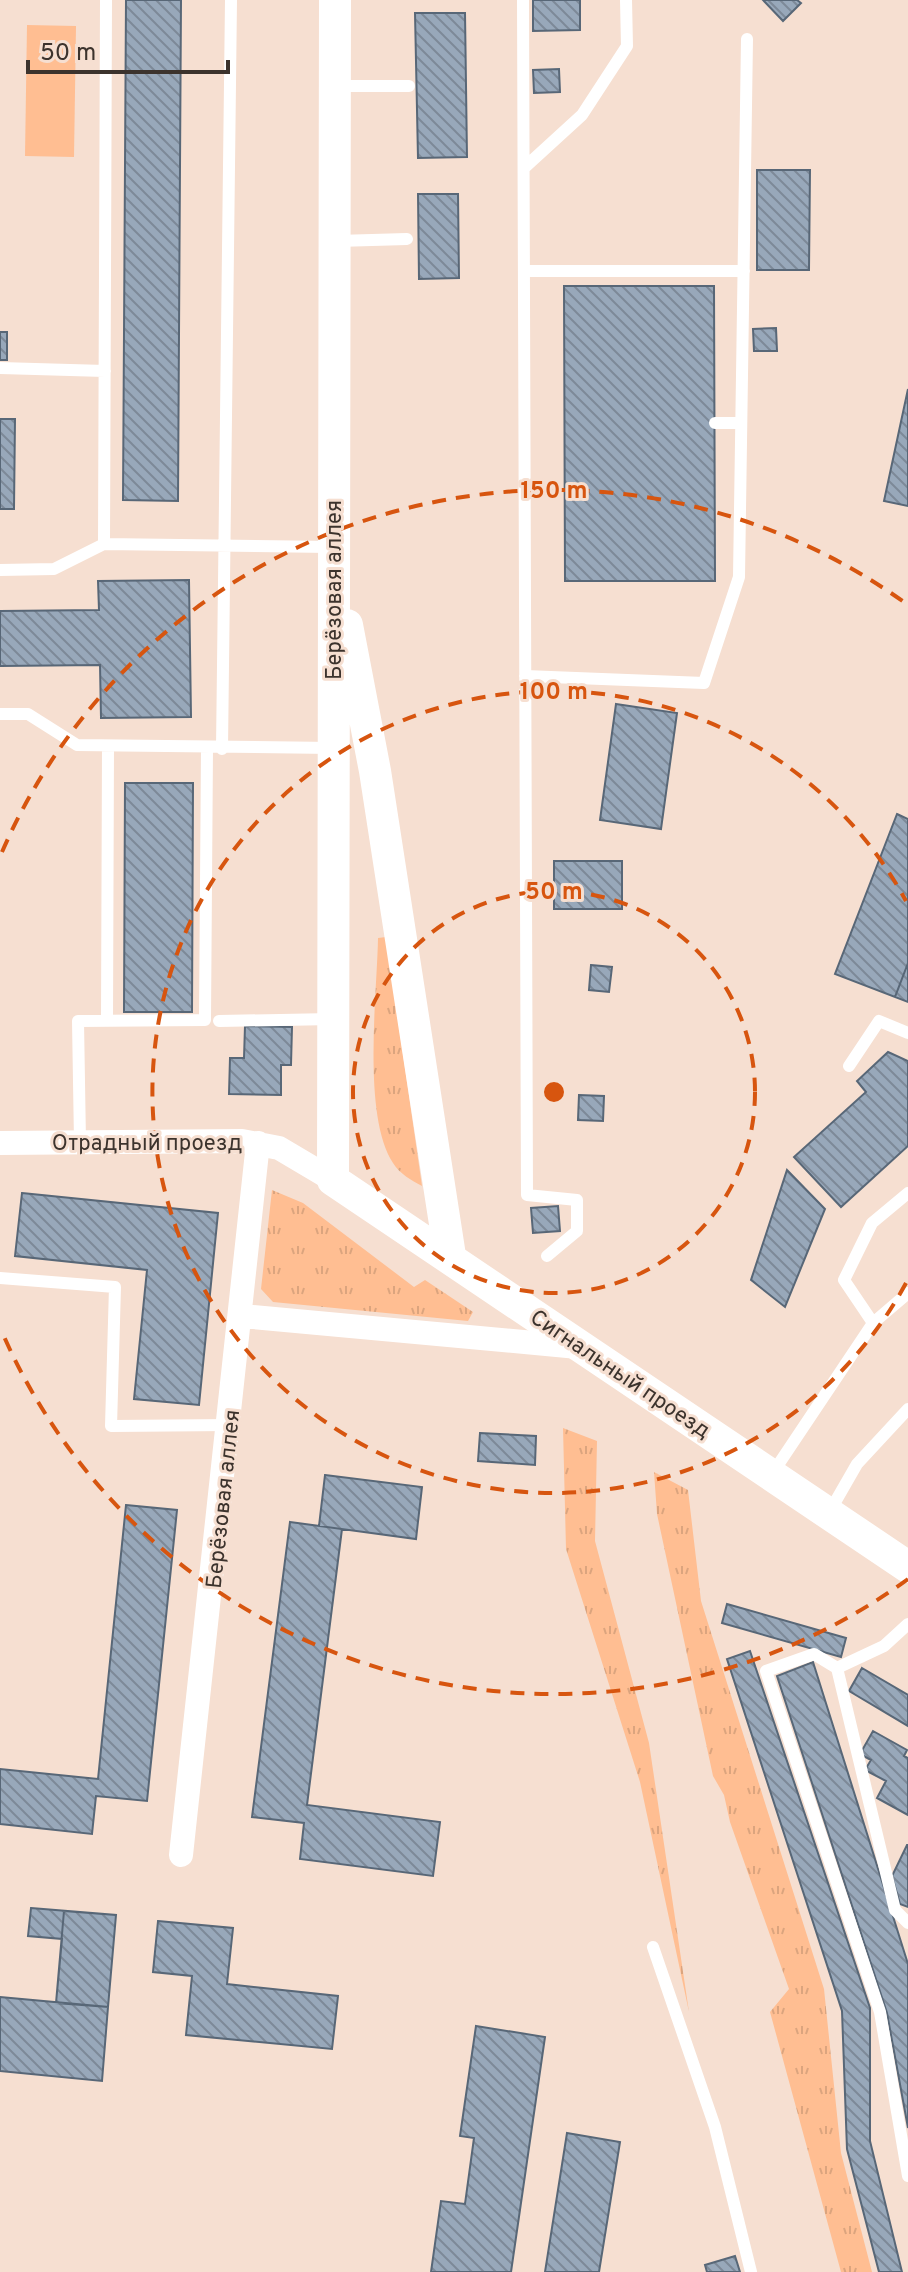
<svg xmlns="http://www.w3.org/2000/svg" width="908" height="2272" viewBox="0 0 908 2272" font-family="Overpass,sans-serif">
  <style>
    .grass { fill: url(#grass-tufts) }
    .pitch { fill: #ffbe92 }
    .building { fill: url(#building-back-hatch); stroke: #586777; stroke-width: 2 }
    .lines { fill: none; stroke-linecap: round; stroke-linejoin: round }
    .service { stroke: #fff; stroke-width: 12 }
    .minor { stroke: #fff; stroke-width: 24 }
    .secondary { stroke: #fff; stroke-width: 32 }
    .ring { fill: none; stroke: #d7550f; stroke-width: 4; stroke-dasharray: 14 10 }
    .labels { text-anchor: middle; stroke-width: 6; stroke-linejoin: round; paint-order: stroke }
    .street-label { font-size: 22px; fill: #3c332d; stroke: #f6dfd1 }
    .centre { fill: #d7550f; stroke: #f6dfd1; stroke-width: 4 }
    .ring-label { font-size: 24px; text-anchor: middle; font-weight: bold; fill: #d7550f; stroke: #f6dfd1; stroke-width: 6; stroke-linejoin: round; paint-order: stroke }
  </style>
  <defs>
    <pattern id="grass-tufts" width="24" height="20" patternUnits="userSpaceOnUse" patternTransform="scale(2)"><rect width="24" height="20" fill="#ffbe92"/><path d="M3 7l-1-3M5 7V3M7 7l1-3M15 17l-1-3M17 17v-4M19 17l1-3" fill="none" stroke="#dba47e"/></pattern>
    <pattern id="building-back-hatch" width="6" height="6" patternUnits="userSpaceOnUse" patternTransform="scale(2)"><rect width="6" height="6" fill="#98a8ba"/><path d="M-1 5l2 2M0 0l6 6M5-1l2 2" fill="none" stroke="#7d8998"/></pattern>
  </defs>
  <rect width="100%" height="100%" fill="#f6dfd1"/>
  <path class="grass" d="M 386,937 L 422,1186 C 411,1180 400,1174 393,1163 C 362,1115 377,996 378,938 Z
    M 272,1190 L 303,1203 L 414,1287 L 425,1280 L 473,1312 L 468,1321 L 273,1302 L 261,1289 Z
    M 563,1428 L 597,1441 L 595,1541 L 649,1743 L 689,2012 L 640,1782 L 566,1549 Z
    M 654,1472 L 688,1490 L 701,1601 L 824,1989 L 841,2153 L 872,2272 L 841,2272 L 770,2012 L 789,1989 L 730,1822 L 724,1795 L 713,1776 L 657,1514 Z"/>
  <path class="pitch" d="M 27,25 L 76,26 L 74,157 L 25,156 Z"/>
  <path class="building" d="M 126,0 L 181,0 L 178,501 L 123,500 Z
    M 533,0 L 580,0 L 580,30 L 533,31 Z
    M 763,0 L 797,0 L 801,3 L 783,21 Z
    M 415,13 L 465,13 L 467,157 L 418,158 Z
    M 559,69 L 560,92 L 534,93 L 533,70 Z
    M 757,170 L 810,170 L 809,270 L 757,270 Z
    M 418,194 L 458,194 L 459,278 L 419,279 Z
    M 564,286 L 714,286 L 715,581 L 565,581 Z
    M 776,328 L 777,351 L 754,351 L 753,329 Z
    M 0,332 L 7,332 L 7,360 L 0,360 Z
    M 908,389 L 908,506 L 884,501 Z
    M 0,419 L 15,419 L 14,509 L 0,509 Z
    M 189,580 L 191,717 L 101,718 L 100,665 L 0,666 L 0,611 L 99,610 L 98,581 Z
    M 616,704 L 677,713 L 661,829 L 600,820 Z
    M 125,783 L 193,783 L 192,1012 L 124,1012 Z
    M 897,814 L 908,819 L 908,963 L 895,997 L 835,974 Z
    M 554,861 L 622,861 L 622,909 L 554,909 Z
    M 908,963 L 908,1002 L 895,997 Z
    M 591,965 L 612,967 L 609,992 L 589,990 Z
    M 245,1026 L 292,1027 L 291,1065 L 281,1065 L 281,1095 L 229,1094 L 230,1058 L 244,1058 Z
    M 888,1052 L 908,1061 L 908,1146 L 841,1207 L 794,1157 L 866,1092 L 857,1081 Z
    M 579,1095 L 604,1096 L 603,1121 L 578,1120 Z
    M 787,1170 L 825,1209 L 785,1307 L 751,1280 Z
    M 22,1193 L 218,1213 L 199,1405 L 134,1399 L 147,1270 L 15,1256 Z
    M 558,1206 L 560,1231 L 533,1233 L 531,1208 Z
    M 480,1433 L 536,1436 L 535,1465 L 478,1461 Z
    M 325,1475 L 422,1487 L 416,1539 L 319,1526 Z
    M 126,1505 L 177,1510 L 147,1801 L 96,1796 L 92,1834 L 0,1824 L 0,1769 L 98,1779 Z
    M 290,1522 L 342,1529 L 307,1805 L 440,1822 L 433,1876 L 300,1859 L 304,1823 L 252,1817 Z
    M 727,1604 L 846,1638 L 841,1657 L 722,1623 Z
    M 750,1651 L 870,2008 L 870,2141 L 902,2272 L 879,2272 L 847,2149 L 842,2011 L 727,1659 Z
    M 813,1662 L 908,1964 L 908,2128 L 887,2013 L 777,1676 Z
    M 862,1668 L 908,1695 L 908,1726 L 849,1691 Z
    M 873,1731 L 907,1750 L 904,1756 L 908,1758 L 908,1815 L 877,1798 L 886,1781 L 865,1770 L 871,1760 L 860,1754 Z
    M 907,1845 L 908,1845 L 908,1907 L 900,1904 L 892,1876 Z
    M 31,1908 L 116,1915 L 108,2007 L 56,2003 L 62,1939 L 28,1936 Z
    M 64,1911 L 116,1915 L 108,2007 L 56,2003 Z
    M 158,1921 L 233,1928 L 227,1984 L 338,1996 L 332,2049 L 186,2035 L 192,1976 L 153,1972 Z
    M 0,1997 L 108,2007 L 102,2081 L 0,2071 Z
    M 476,2026 L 545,2037 L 511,2272 L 431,2272 L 441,2201 L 465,2204 L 474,2138 L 460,2136 Z
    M 567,2133 L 620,2142 L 599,2272 L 545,2272 Z
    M 735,2256 L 740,2272 L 707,2272 L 705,2265 Z"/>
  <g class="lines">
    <path class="service" d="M 523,0 L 527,1195 L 577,1200 L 577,1231 L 547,1256
      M 335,86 L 409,86
      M 524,168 L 582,115 L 627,46 L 626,0
      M 337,241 L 407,239
      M 524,271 L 744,271
      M 0,368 L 105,371
      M 715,423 L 741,423
      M 104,544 L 106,0
      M 0,570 L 54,569 L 104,544 L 331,547
      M 525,676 L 704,683 L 739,577 L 747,39
      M 0,714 L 28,714 L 77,745 L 333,748
      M 222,749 L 231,0
      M 107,1021 L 108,746
      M 219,1021 L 333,1019
      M 849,1066 L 879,1021 L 908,1033
      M 80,1142 L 78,1021 L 205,1020 L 207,748
      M 0,1278 L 115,1287 L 111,1426 L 230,1425
      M 873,1323 L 844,1280 L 872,1223 L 908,1193
      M 772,1474 L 873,1323 L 908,1293
      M 830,1511 L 857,1464 L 908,1409
      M 837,1668 L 884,1646 L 908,1624
      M 908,1923 L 895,1910 L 837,1668 L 814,1654 L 766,1671 L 880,2012 L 908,2176
      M 653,1947 L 715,2127 L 751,2272"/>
    <path class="minor" d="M 0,1143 L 242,1141 L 279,1148 L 333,1180
      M 242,1316 L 578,1347
      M 181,1855 L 258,1143"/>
    <path class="secondary" d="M 335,0 L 333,1180 L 908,1567
      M 347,625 L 375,771 L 450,1256"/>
  </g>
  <g class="ring">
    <circle cx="554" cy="1092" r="201"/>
    <path d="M906 1283A401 401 0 1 1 906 901"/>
    <path d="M908 1579A602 602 0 0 1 2 1332M2 852A602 602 0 0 1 908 605"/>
  </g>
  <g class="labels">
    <g class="street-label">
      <text transform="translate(333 590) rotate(-90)" y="8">Берёзовая аллея</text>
      <text x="147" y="1150">Отрадный проезд</text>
      <text transform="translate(621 1373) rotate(34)" y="8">Сигнальный проезд</text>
      <text transform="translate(222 1499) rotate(-84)" y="8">Берёзовая аллея</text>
    </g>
  </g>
  <circle cx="554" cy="1092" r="12" class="centre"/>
  <g class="ring-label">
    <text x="554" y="498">150 m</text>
    <text x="554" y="699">100 m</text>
    <text x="554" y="899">50 m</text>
  </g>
  <path d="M28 60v12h200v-12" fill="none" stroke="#3c332d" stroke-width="4"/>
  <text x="40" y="60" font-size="24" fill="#3c332d" stroke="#f6dfd1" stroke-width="6" paint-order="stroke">50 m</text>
</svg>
